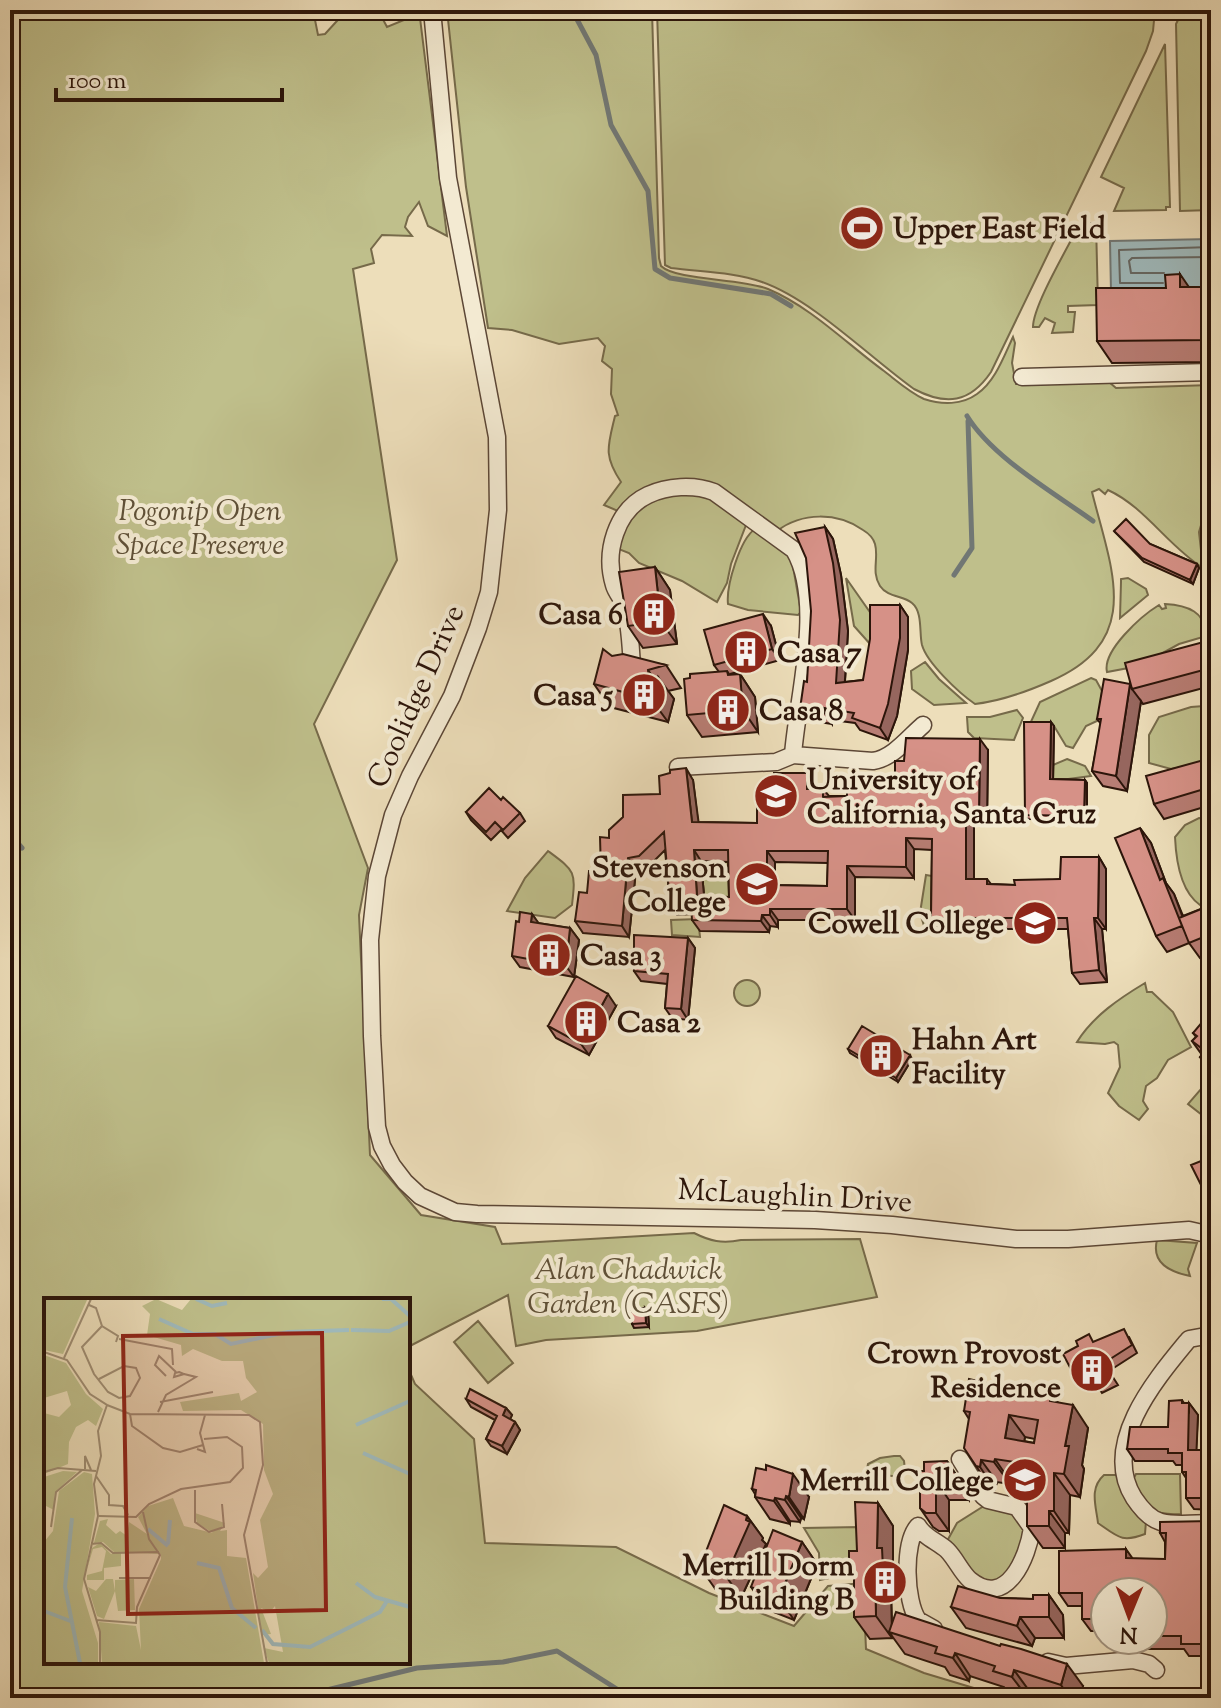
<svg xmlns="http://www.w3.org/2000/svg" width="1221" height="1708" viewBox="0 0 1221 1708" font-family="'Sorts Mill Goudy',serif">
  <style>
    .green { fill: #bfbf8b; stroke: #766a4a; stroke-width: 2 }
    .water { fill: #9fb9bb; stroke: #717774; stroke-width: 2 }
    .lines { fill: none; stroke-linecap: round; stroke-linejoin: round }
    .shore { stroke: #666762; stroke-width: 2 }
    .stream { stroke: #717774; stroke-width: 5 }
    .minor-casing { stroke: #5c4736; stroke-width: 19 }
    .minor { stroke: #f3ead2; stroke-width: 16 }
    .wall { fill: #b87d74; stroke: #2c150a; stroke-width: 2; fill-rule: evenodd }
    .shaded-wall { fill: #96665e; stroke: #2c150a; stroke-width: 2 }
    .building { fill: #d69187; stroke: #2c150a; stroke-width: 2; fill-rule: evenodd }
    .labels { text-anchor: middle; stroke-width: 8; stroke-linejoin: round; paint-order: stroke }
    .poi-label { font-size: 30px; font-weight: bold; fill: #2c150a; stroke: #f3ead2; text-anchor: start }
    .park-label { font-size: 30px; font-style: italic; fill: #5f5037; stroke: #f3ead2 }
    .street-label { font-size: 30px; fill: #2c150a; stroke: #f3ead2 }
    .inset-river { fill: none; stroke: #9fb9bb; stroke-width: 4 }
    .inset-road { fill: none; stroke: #a08e74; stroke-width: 2 }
    .view { fill: #8f2418; fill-opacity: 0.15; stroke: #8f2418; stroke-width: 4 }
    .inset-edge { fill: none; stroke: #2c150a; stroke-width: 4 }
  </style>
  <rect width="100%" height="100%" fill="#eddeba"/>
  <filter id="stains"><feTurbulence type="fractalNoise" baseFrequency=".0025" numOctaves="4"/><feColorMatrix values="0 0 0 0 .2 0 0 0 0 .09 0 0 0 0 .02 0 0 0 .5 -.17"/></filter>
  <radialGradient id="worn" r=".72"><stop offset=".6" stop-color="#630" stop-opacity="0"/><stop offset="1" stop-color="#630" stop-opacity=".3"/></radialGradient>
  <path class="green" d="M 10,10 L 313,10 L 318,35 L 325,34 L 347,10 L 378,10 L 387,27 L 404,20 L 408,10 L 419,10 L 447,236 L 428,226 L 419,202 L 408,217 L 405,227 L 412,236 L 382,235 L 371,249 L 374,263 L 353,269 L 397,560 L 314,724 L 368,868 L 359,915 L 370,1155 L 421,1215 L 495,1227 L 502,1244 L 694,1233 C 710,1241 722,1244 741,1240 L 860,1239 L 877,1297 L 697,1331 L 546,1340 L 516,1346 L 508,1295 L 408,1347 L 408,1300 L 46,1300 L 46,1662 L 408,1662 L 408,1368 L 415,1384 L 474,1439 L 485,1543 L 616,1547 L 709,1593 L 794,1626 L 828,1586 L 863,1583 L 866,1649 L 924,1673 L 1007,1698 L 10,1698 Z
    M 447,10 L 652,10 L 659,258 L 661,266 C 677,281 742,278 768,289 C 811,307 847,344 884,371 C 897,381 909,392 924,399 C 942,405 962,405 977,394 C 995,382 1004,356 1013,337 L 1015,343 L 1012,363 L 1016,384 L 1109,382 L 1116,388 L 1211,385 L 1211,491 L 1199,532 L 1203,568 C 1168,546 1145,507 1108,490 L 1105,494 L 1099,489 L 1092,492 C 1111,569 1145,640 1051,681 C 1026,692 1002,701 975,704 C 959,693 927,663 922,645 C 919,633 923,612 912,603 C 903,595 888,598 880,586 C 871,572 879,558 875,544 C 873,537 868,533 863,530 C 837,512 802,512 777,531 L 711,486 L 622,506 L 618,511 L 604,505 L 621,482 C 603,455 608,446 615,416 L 618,415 L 611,394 L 612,369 L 602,361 L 605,346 L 598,338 L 559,344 L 512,330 L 488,328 L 466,187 Z
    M 657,10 L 1155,10 L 1153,31 L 1146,51 L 991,372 C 970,403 946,406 914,389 C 868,356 813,300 762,282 C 734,272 701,272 671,268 L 665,265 Z
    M 1183,10 L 1211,10 L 1211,210 L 1180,211 L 1176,24 Z
    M 1165,44 L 1170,207 L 1166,207 L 1166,210 L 1114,211 L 1124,188 L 1101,177 Z
    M 1085,223 L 1096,223 L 1098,305 L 1068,306 L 1068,312 L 1075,312 L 1073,332 L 1052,333 L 1055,323 L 1045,318 L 1039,327 L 1033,327 C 1033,306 1067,249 1078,227 Z
    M 661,494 L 713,495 L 746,525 L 731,564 L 727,583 L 717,602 L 682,581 L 639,563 L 629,553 L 616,548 L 626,519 Z
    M 755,529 L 791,555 L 801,612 L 798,615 L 748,610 L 728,604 C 726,586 740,539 755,529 Z
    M 846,578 L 874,618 L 870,644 L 854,626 Z
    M 1128,578 L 1146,589 L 1148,595 L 1120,618 L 1121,582 L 1121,579 Z
    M 1165,604 C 1186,605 1209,612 1203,637 L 1179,644 L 1139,666 L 1107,672 C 1102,651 1141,616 1159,605 L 1162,609 L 1166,608 Z
    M 925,662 L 939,679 L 966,703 L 934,705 L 912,689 L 911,671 Z
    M 1091,678 L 1096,680 L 1102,691 L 1099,720 L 1086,726 L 1073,748 L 1066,746 L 1054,726 L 1029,726 L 1040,702 Z
    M 1204,706 L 1211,710 L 1211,762 L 1171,769 L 1149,763 L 1149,735 L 1159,717 L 1191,707 Z
    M 1017,710 L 1023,718 L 1014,740 L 974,738 L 968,732 L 967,717 L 990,717 Z
    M 1067,759 L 1085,766 L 1091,776 L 1053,781 L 1053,765 Z
    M 1199,818 L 1211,820 L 1211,905 L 1200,905 C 1180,891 1176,860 1175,837 L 1185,825 Z
    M 548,851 C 575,871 576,871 572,905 L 555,918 L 507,911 L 525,878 Z
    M 701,862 L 736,862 L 737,908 L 705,907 Z
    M 926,875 L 938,877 L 938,928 L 925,929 L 920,913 Z
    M 698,919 L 700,937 L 672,935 L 671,920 Z
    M734 993a13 13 0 1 1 26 0a13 13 0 1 1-26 0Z
    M 1145,983 L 1147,992 L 1152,992 L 1173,1012 L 1191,1047 L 1168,1060 L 1157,1078 L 1146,1086 L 1143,1101 L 1148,1109 L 1139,1120 L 1119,1106 L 1108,1093 L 1120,1067 L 1118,1045 L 1114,1042 L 1105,1044 L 1077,1042 C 1093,1016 1120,998 1145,983 Z
    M 1207,1082 L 1211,1085 L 1211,1122 L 1188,1104 Z
    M 1157,1240 L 1197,1243 L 1188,1269 L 1190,1276 C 1170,1272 1151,1263 1157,1240 Z
    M 478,1321 L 513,1363 L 488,1383 L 454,1342 Z
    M 894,1456 L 900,1456 L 904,1461 L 905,1470 L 899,1477 L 871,1473 L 867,1469 L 868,1464 L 880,1458 Z
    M 1136,1474 L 1180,1474 L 1181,1514 C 1150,1516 1147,1507 1131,1483 Z
    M 1104,1475 L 1119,1475 L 1146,1521 L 1145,1534 C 1122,1543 1118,1537 1098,1523 C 1096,1506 1089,1488 1104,1475 Z
    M 987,1504 L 1016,1512 L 1027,1532 L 1004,1581 L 976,1581 L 946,1543 L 957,1523 Z
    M 859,1527 L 859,1575 L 843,1575 L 820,1580 L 819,1553 L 804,1528 Z"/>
  <path class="water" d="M 1211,239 L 1211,290 L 1111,292 L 1110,241 Z"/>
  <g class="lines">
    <path class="shore" d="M 1164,273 L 1131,273 L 1129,261 L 1132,258 L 1211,257
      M 1163,283 L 1120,283 L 1119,250 L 1211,247"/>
    <path class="stream" d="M 572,10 L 596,55 L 611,125 L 648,191 L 655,269 L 670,278 L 771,294 L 791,306
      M 967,416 C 993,458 1053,492 1093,521
      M 954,575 L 972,548 L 968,421
      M 15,840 L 22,848
      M 294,1698 L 417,1668 L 503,1662 L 557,1651 L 631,1698"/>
    <g class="minor-casing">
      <path id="minor" d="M 432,10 L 448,178 L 497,437 L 498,510 L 489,592 L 478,628 L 452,696 L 410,776 L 393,815 L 377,876 L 370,940 L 372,1036 L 377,1127 L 382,1146 L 392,1165 L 405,1182 L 420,1196 L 455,1212 L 477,1214 L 815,1220 L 892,1225 L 1016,1239 L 1068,1239 L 1189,1230 L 1211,1235
        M 1022,377 L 1211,372
        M 632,668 C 631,648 630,626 625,606 C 623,599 616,593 614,585 C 604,552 616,510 648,495 C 667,486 694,484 714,492 L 794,550 C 825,603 797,698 793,755
        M 678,767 L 776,762 L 793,755 L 873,761 C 893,758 908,738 923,725
        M 1211,1335 L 1189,1339 C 1156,1379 1100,1444 1134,1498 C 1140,1507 1150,1519 1161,1522 C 1176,1526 1196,1523 1211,1523
        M 934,1629 L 918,1620 C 905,1601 903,1543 918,1526 C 925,1538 937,1541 947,1550 C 956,1559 961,1572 970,1580 C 1007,1610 1028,1556 1032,1528 L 1017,1507 L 988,1500 L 983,1496 L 960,1459
        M 1048,1662 L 1066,1666 L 1133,1660 L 1149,1664 L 1156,1670"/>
    </g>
    <use href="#minor" class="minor"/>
  </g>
  <path class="wall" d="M 1189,287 L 1211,287 L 1211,362 L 1112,363 L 1097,341 Z
    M 825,527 L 833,539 L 841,575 L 848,631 L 845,682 L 863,680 L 900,605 L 908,617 L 908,650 L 897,716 L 888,740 L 860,730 L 855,723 L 832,720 L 832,724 L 808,720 L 800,709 L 807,682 Z
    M 1114,531 L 1150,544 L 1197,564 L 1199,568 L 1193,584 L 1144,562 Z
    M 655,567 L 670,590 L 677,644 L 643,648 L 628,626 Z
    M 771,626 L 780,660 L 730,674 L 740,674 L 755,697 L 758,732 L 702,737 L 687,715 L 719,672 L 714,665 Z
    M 1211,640 L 1211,686 L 1143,704 L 1141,701 L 1127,791 L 1103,786 L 1092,771 L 1101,724 L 1097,719 L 1130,684 Z
    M 612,656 L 666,665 L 681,688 L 668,691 L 674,699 L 668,722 L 610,707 L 594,684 Z
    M 1051,722 L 1054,726 L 1053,779 L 1085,780 L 1087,783 L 1087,820 L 1028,819 L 1025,815 Z
    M 988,750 L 987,824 L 974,824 L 974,879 L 987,879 L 991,884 L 1015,885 L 1060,879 L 1099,857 L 1106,869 L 1106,929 L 1102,929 L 1107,982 L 1080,984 L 1072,973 L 1068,929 L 939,929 L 931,918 L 932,850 L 914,849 L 914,878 L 855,877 L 855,920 L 778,920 L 778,927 L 770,926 L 769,932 L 700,931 L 692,920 L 692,914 L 677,915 L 670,904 L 665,850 L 647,868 L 636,870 L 629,937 L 583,933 L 575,921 L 587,893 L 601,872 L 609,838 L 660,794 L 670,773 L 693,780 L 698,822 L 757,823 L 774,790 L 807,773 L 815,784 L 815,789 L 823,789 L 829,796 L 847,796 L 895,788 L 904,761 ZM 701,861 L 728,862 L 729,897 L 704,896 ZM 775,862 L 828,863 L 827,886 L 775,885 Z
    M 1211,758 L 1211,805 L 1164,819 L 1154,804 Z
    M 501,800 L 520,813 L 525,821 L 508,838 L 501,830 L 491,840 L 471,820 L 466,812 Z
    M 1140,828 L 1151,843 L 1166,883 L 1174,894 L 1183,916 L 1211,905 L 1211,954 L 1200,958 L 1189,943 L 1167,952 L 1156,936 Z
    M 532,914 L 538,923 L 570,928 L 579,940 L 574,977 L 520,967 L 512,956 L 519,922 Z
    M 688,938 L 695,948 L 688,1020 L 672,1018 L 665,1008 L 667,984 L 641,981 L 634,971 Z
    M 616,1006 L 589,1055 L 556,1038 L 548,1026 Z
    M 1211,1020 L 1211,1073 L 1200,1057 L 1202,1055 L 1192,1041 L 1196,1037 L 1193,1033 L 1207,1024 Z
    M 848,1049 L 912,1059 L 898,1082 L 850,1053 Z
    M 645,1308 L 648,1312 L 649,1327 L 634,1328 L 632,1324 Z
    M 1129,1337 L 1137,1353 L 1109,1371 L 1118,1385 L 1102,1393 L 1094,1380 L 1082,1387 L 1076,1379 L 1094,1342 Z
    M 1025,1392 L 1051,1393 L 1058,1403 L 1088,1428 L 1082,1465 L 1084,1469 L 1080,1497 L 1070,1495 L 1069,1533 L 1065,1533 L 1065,1548 L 1043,1548 L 1027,1526 L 1027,1484 L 1010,1481 L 1010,1484 L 997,1482 L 995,1489 L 991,1488 L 976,1466 L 969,1419 L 964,1411 ZM 1025,1437 L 1035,1439 L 1034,1443 L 1024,1441 Z
    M 466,1399 L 506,1408 L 512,1415 L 510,1419 L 515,1422 L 520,1430 L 507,1454 L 491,1446 L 486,1439 L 495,1420 L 471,1407 Z
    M 1184,1403 L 1189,1403 L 1198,1415 L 1196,1450 L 1211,1450 L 1211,1510 L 1194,1509 L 1186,1498 L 1186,1478 L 1182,1472 L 1182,1465 L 1176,1465 L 1173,1461 L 1135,1461 L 1127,1449 L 1168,1427 Z
    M 920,1471 L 960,1479 L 969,1494 L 969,1500 L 949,1500 L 949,1531 L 939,1531 L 933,1527 L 920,1508 Z
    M 752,1489 L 809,1497 L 804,1519 L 801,1518 L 800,1522 L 790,1521 L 790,1524 L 770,1519 L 755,1497 L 755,1494 Z
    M 878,1503 L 893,1526 L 893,1564 L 898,1570 L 898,1592 L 891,1592 L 892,1624 L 1083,1686 L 1079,1698 L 1048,1698 L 1030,1692 L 1028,1698 L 1024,1698 L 1009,1693 L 1004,1687 L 970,1676 L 969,1681 L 950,1675 L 945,1667 L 905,1654 L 892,1636 L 892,1638 L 870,1639 L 854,1617 L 854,1576 L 849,1570 Z
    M 747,1516 L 763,1538 L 762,1540 L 766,1544 L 741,1598 L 716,1590 L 700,1567 Z
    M 1211,1521 L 1211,1656 L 1189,1656 L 1184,1649 L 1134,1649 L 1128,1640 L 1153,1640 L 1153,1592 L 1105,1592 L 1105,1631 L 1091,1631 L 1082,1619 L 1082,1606 L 1068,1606 L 1059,1593 L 1165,1559 L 1165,1542 L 1160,1533 Z
    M 802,1542 L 817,1564 L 794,1620 L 766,1609 L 751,1587 Z
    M 1049,1595 L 1063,1615 L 1064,1638 L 1035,1638 L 1032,1646 L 966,1628 L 951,1607 L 1000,1598 L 1033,1599 Z"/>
  <path class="shaded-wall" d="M 1180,274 L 1195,296 L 1180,287 Z
    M 825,527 L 833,539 L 841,575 L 848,631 L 844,695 L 836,683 Z
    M 1197,564 L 1199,568 L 1193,584 L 1190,580 Z
    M 655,567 L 670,590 L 677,644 L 661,622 Z
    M 900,605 L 908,617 L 908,650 L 897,716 L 888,740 L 880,728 Z
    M 763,614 L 771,626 L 780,660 L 772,649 Z
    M 648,670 L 657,683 L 658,677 L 674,699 L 668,722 L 652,700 Z
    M 727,671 L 741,691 L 740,674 L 755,697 L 758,732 L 743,710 L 728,675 Z
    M 1130,684 L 1132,689 L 1141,701 L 1127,791 L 1116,776 Z
    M 824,708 L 832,720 L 832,724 L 824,712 Z
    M 1051,722 L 1054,726 L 1053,783 L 1050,779 Z
    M 980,739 L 988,750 L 987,824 L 979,813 Z
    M 686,768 L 693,780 L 700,833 L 692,822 Z
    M 807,773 L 815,784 L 814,800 L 807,789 Z
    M 1085,780 L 1087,783 L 1087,820 L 1084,816 Z
    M 966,813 L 974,824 L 974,890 L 966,879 Z
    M 1140,828 L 1151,843 L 1166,883 L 1174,894 L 1192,942 L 1182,926 L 1160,880 Z
    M 906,838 L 914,849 L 914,878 L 906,867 Z
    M 694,850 L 701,861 L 705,907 L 697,896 Z
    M 767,851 L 775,862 L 775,896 L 767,885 Z
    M 1099,857 L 1106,869 L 1106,929 L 1098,918 Z
    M 628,858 L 636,870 L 629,937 L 622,926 Z
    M 847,866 L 855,877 L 855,920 L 847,909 Z
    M 770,909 L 778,920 L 778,927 L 770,915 Z
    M 532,914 L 540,925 L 531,922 Z
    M 762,915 L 770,926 L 769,932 L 761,921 Z
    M 1094,918 L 1102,929 L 1107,982 L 1099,970 Z
    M 570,928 L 579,940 L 574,977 L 566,966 Z
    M 688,938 L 695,948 L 688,1020 L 681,1009 Z
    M 608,994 L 616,1006 L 589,1055 L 581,1044 Z
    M 910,1055 L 912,1059 L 898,1082 L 896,1078 Z
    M 645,1308 L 648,1312 L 649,1327 L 646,1323 Z
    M 1051,1393 L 1067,1415 L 1050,1401 Z
    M 1182,1400 L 1189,1411 L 1189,1403 L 1198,1415 L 1196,1462 L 1188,1450 Z
    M 1073,1405 L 1088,1428 L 1082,1465 L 1084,1469 L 1080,1497 L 1064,1474 L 1065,1446 Z
    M 506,1408 L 512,1415 L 509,1422 L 503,1415 Z
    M 1009,1415 L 1025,1437 L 1021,1460 L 1005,1438 Z
    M 515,1422 L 520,1430 L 507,1454 L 502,1446 Z
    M 995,1459 L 1010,1481 L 1010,1484 L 994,1462 Z
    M 981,1460 L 997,1482 L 995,1489 L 980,1467 Z
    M 947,1461 L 969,1494 L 969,1500 L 956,1482 Z
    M 1054,1473 L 1070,1495 L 1069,1533 L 1054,1511 Z
    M 793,1474 L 809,1497 L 804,1519 L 789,1497 Z
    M 936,1481 L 949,1500 L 949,1531 L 936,1513 Z
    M 786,1496 L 801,1518 L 800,1522 L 785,1500 Z
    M 775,1498 L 790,1521 L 790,1524 L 774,1501 Z
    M 878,1503 L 893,1526 L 893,1564 L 898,1570 L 898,1592 L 883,1569 L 877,1548 Z
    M 1049,1511 L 1065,1533 L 1065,1548 L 1049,1526 Z
    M 747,1516 L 763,1538 L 762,1540 L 766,1544 L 741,1598 L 726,1576 Z
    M 802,1542 L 817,1564 L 794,1620 L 779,1598 Z
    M 1126,1549 L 1135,1562 L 1126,1558 Z
    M 875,1570 L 891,1592 L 892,1633 L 889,1632 L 892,1638 L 876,1616 Z
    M 1049,1595 L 1063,1615 L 1064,1638 L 1049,1617 Z
    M 1020,1617 L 1035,1638 L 1032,1646 L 1017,1626 Z
    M 955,1653 L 970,1676 L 969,1681 L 953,1658 Z
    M 1067,1664 L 1083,1686 L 1079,1698 L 1070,1698 L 1061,1685 Z
    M 1014,1670 L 1030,1692 L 1028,1698 L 1012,1677 Z"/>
  <path class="building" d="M 1180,274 L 1180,287 L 1211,287 L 1211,340 L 1097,341 L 1096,288 L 1166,288 L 1165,275 Z
    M 1126,519 L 1150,544 L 1197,564 L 1190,580 L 1142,558 L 1114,531 Z
    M 825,527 L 833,563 L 840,620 L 836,683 L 863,680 L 870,639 L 870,605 L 900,605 L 900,638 L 888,704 L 880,728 L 852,718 L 854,713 L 824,708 L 824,712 L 800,709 L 804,681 L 807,682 L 811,611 L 806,558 L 795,533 Z
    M 655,567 L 661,622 L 628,626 L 619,572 Z
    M 763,614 L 772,649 L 714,665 L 704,630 Z
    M 1211,640 L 1211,668 L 1132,689 L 1125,663 Z
    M 603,649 L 612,656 L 623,654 L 666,665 L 648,670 L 649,678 L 658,677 L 652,700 L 594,684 Z
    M 727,671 L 728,675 L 740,674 L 743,710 L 687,715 L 684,679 L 690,678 L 690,674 Z
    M 1104,679 L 1130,684 L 1116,776 L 1092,771 L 1101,719 L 1097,719 Z
    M 1024,722 L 1051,722 L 1050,779 L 1085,780 L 1084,816 L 1025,815 Z
    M 906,738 L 980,739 L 979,813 L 966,813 L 966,879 L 987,879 L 987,884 L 1015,885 L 1014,880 L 1060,879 L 1061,857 L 1099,857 L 1098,918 L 1094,918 L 1099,970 L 1072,973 L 1067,918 L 931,918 L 932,839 L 906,838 L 906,867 L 847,866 L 847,909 L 770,909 L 770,915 L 762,915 L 761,921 L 692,920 L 691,903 L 670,904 L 664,832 L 639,856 L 628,858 L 622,926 L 575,921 L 579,892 L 587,893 L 589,871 L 601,872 L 600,837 L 609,838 L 609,830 L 623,817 L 623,795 L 660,794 L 659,776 L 670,773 L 670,770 L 686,768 L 692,822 L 757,823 L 757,790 L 774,790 L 774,773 L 807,773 L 807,789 L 823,789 L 823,797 L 847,796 L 847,787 L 895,788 L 895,761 L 904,761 ZM 694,850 L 728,850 L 729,897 L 697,896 ZM 767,851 L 828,851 L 827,886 L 767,885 Z
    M 1211,758 L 1211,787 L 1154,804 L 1146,776 Z
    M 489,788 L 501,800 L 503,797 L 520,813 L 503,830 L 495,822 L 486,832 L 466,812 Z
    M 1140,828 L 1160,880 L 1163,878 L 1182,926 L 1156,936 L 1115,838 Z
    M 1211,905 L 1211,934 L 1189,943 L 1179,918 Z
    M 520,912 L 532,914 L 531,922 L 570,928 L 566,966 L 512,956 L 516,921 L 519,922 Z
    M 634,935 L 688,938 L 681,1009 L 665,1008 L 668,974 L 634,971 Z
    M 576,976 L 608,994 L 581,1044 L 548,1026 Z
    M 1211,1020 L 1211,1066 L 1200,1057 L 1205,1051 L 1192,1041 L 1197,1036 L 1193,1033 L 1203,1021 L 1207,1024 Z
    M 862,1026 L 910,1055 L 896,1078 L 848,1049 Z
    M 1211,1157 L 1211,1198 L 1204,1191 L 1191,1165 Z
    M 645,1308 L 646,1323 L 632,1324 L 630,1309 Z
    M 1124,1329 L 1132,1345 L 1104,1363 L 1113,1378 L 1097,1386 L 1089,1372 L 1076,1379 L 1063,1354 L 1078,1346 L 1076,1341 L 1089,1334 L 1093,1342 Z
    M 969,1379 L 1025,1392 L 1026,1388 L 1051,1393 L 1050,1401 L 1073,1405 L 1065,1446 L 1069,1446 L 1064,1474 L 1054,1473 L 1054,1511 L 1049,1511 L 1049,1526 L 1027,1526 L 1027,1464 L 995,1459 L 994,1462 L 981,1460 L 980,1467 L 976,1466 L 964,1448 L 970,1412 L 964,1411 ZM 1009,1415 L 1038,1420 L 1034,1443 L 1005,1438 Z
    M 470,1389 L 506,1408 L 503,1415 L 515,1422 L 502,1446 L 486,1439 L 497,1416 L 466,1399 Z
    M 1206,1394 L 1211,1394 L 1211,1411 L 1206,1411 Z
    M 1182,1400 L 1182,1403 L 1189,1403 L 1188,1450 L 1211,1450 L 1211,1493 L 1210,1493 L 1210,1498 L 1186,1498 L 1186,1472 L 1182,1472 L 1182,1453 L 1168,1453 L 1168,1449 L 1127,1449 L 1130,1427 L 1168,1427 L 1169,1401 Z
    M 947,1461 L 956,1475 L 956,1482 L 936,1481 L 936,1513 L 926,1513 L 920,1508 L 920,1471 L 924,1471 L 924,1462 Z
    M 766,1465 L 793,1474 L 789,1497 L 786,1496 L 785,1500 L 775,1498 L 774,1501 L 755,1497 L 756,1490 L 752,1489 L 756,1468 L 766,1470 Z
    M 855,1502 L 878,1503 L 877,1548 L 882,1548 L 883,1569 L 875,1570 L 876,1616 L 854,1617 L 854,1570 L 849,1570 L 849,1551 L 857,1551 Z
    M 724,1505 L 747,1516 L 746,1520 L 750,1522 L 726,1576 L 700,1567 Z
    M 1211,1521 L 1211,1644 L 1181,1644 L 1181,1636 L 1153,1636 L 1153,1592 L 1105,1592 L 1105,1619 L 1082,1619 L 1082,1593 L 1059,1593 L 1059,1551 L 1126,1549 L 1126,1558 L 1165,1559 L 1166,1533 L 1160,1533 L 1160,1522 Z
    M 773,1530 L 802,1542 L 779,1598 L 751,1587 Z
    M 958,1586 L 1000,1598 L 1033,1599 L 1033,1595 L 1049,1595 L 1049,1617 L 1020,1617 L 1017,1626 L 951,1607 Z
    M 896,1612 L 1000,1646 L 1001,1644 L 1021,1649 L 1067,1664 L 1061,1685 L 1014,1670 L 1012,1677 L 993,1671 L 995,1666 L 955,1653 L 953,1658 L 935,1653 L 937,1647 L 889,1632 Z
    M 1105,1692 L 1116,1695 L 1116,1698 L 1103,1698 Z"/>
  <defs>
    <g id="stadium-disc" transform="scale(2.3)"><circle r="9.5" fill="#8f2418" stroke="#f3ead2"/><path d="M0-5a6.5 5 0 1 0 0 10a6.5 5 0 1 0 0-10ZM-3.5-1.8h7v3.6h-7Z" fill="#fff"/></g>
    <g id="building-disc" transform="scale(2.3)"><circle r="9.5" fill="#8f2418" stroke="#f3ead2"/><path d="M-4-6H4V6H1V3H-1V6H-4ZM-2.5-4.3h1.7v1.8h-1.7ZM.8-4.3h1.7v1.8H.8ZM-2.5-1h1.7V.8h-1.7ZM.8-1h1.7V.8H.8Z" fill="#fff"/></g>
    <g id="university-disc" transform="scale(2.3)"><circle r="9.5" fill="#8f2418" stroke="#f3ead2"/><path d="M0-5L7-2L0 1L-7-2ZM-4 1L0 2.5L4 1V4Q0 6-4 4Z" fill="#fff"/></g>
  </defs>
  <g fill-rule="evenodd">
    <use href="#stadium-disc" x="862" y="228"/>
    <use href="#building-disc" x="654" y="614"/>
    <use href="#building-disc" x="746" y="652"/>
    <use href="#building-disc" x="644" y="695"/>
    <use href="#building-disc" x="728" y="710"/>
    <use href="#university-disc" x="776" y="796"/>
    <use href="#university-disc" x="757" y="884"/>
    <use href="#university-disc" x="1035" y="923"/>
    <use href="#building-disc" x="549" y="955"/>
    <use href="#building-disc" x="586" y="1022"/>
    <use href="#building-disc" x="881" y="1056"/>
    <use href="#building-disc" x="1092" y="1370"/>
    <use href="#university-disc" x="1025" y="1480"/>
    <use href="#building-disc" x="885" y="1582"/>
  </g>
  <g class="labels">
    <g class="poi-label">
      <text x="893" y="238">Upper East Field</text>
      <text x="623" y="624" text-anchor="end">Casa 6</text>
      <text x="777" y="662">Casa 7</text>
      <text x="613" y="705" text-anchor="end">Casa 5</text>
      <text x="759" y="720">Casa 8</text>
      <text x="807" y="789">University of<tspan x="807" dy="34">California, Santa Cruz</tspan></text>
      <text x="726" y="877" text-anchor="end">Stevenson<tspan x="726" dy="34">College</tspan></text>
      <text x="1004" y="933" text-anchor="end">Cowell College</text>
      <text x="580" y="965">Casa 3</text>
      <text x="617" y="1032">Casa 2</text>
      <text x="912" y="1049">Hahn Art<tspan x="912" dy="34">Facility</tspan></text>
      <text x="1061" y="1363" text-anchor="end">Crown Provost<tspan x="1061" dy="34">Residence</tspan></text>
      <text x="994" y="1490" text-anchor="end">Merrill College</text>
      <text x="854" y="1575" text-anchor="end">Merrill Dorm<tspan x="854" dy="34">Building B</tspan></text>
    </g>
    <g class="park-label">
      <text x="200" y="520">Pogonip Open<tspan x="200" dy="34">Space Preserve</tspan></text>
      <text x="628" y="1279">Alan Chadwick<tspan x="628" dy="34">Garden (CASFS)</tspan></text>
    </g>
    <g class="street-label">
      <text transform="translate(415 696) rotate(-66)" y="10">Coolidge Drive</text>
      <text transform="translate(795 1195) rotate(3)" y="10">McLaughlin Drive</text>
    </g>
  </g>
  <g transform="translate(44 1298)">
    <rect width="366" height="366" fill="#eddeba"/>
    <path d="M 1,1 L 43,2 L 19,56 L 0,52 ZM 112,1 L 138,12 L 147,1 L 366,1 L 366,365 L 225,365 L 220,350 L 239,354 L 231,308 L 226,314 L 217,310 L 227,336 L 218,337 L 209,275 L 214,280 L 224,269 L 216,222 L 229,196 L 220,172 L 219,126 L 197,112 L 139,113 L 136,104 L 195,95 L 197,103 L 213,94 L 202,80 L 199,63 L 178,63 L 149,51 L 138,58 L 137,47 L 103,37 L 106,16 L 98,8 ZM 0,57 L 22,65 L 42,96 L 59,111 L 52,128 L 44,122 L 32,129 L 25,144 L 24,166 L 0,176 L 0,115 L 15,119 L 27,107 L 23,93 L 0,100 ZM 19,173 L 33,174 L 11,194 L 10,212 L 0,207 L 0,179 ZM 40,174 L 48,176 L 51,216 L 38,293 L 54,345 L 54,365 L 0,365 L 0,244 L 9,233 L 15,193 ZM 129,200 L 140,228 L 169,235 L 153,225 L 151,215 L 181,225 L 176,233 L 183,232 L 183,258 L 202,260 L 220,365 L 58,365 L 55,324 L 92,328 L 97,352 L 95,311 L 117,261 L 117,256 L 70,254 L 59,244 L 50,245 L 56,223 L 64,221 L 62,227 L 72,236 L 76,233 L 83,238 L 85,224 L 103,236 L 94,219 L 104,208 ZM 56,245 L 67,256 L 77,255 L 77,268 L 60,270 L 60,282 L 43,282 L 43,277 L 58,273 L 62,253 L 58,249 L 49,251 L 43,271 L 48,250 ZM 69,281 L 71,293 L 71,282 L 90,281 L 91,312 L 74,313 L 71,293 L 60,321 L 53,318 L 44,289 L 52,293 L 62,281 Z" fill="#bfbf8b"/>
    <path class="inset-river" d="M 152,1 L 168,8 L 183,5M 338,1 L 347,1 L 366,18M 115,21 L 149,36 L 171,36 L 187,46 L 244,34 L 305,32M 307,32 L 345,33 L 366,24M 312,127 L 366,103M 319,155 L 366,176M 28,220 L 21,289 L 36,365M 104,231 L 124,248M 124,246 L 126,222M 153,265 L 175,270 L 188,310 L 212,330M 312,285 L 331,299 L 366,309M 0,313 L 29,324M 218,332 L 229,346 L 266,349 L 336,314 L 343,303"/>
    <path class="inset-road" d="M 45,7 L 52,10 L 58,28 L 74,38 L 72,44M 75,41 L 128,51 L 129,67M 0,54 L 23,62 L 46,96 L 63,107 L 54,133 L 57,158 L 50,186 L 54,218 L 40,281 L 56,334 L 56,365M 20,60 L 47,1M 135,74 L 140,76 L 130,79 L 131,75 ZM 122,78 L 111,67 L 115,58 L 132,74M 55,81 L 80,68 L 92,70 L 96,80 L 86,98 L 75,100 L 64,94 L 50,76 L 38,49 L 58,28M 116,104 L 169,94M 63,107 L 86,116 L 205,117 L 216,124 L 219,167 L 200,237 L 223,365M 114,114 L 122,97 L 152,79 L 140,76M 86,116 L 88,128 L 119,150 L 136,154 L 159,147M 153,151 L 161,154 L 156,135 L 161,117M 41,171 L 41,158 L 47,172M 0,174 L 14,170 L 52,173M 52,178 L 65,197 L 65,207 L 79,208 L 84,217M 151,192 L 151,224 L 165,234 L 180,229 L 178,206M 55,218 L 92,219 L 105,206 L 137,191 L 186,184 L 199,170 L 198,149 L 183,139 L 160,141M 7,229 L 12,194 L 38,172M 47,246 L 57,245 L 69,255 L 115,254M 75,280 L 107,280M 52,322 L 92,325 L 93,309 L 116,257 L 105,241 L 99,214"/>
    <path class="view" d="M 278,35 L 282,312 L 84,316 L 79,38 Z"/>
    <rect width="366" height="366" class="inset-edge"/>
  </g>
  <rect width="1221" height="1708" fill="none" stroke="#eddeba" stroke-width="40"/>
  <rect x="12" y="12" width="1197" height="1684" fill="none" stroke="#2c150a" stroke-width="4"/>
  <rect x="20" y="20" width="1181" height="1668" fill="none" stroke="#2c150a" stroke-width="2"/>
  <g transform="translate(1129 1616) rotate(181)"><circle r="38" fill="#f3ead2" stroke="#a39582" stroke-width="2"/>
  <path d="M0-6L14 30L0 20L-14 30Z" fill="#8f2418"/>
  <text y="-12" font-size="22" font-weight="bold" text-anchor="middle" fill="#2c150a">N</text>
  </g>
  <path d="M56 88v12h226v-12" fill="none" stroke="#2c150a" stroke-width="4"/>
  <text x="68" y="88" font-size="24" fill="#2c150a" stroke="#f3ead2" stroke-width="6" paint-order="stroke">100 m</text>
  <rect width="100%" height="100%" filter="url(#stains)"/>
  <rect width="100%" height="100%" fill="url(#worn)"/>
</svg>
